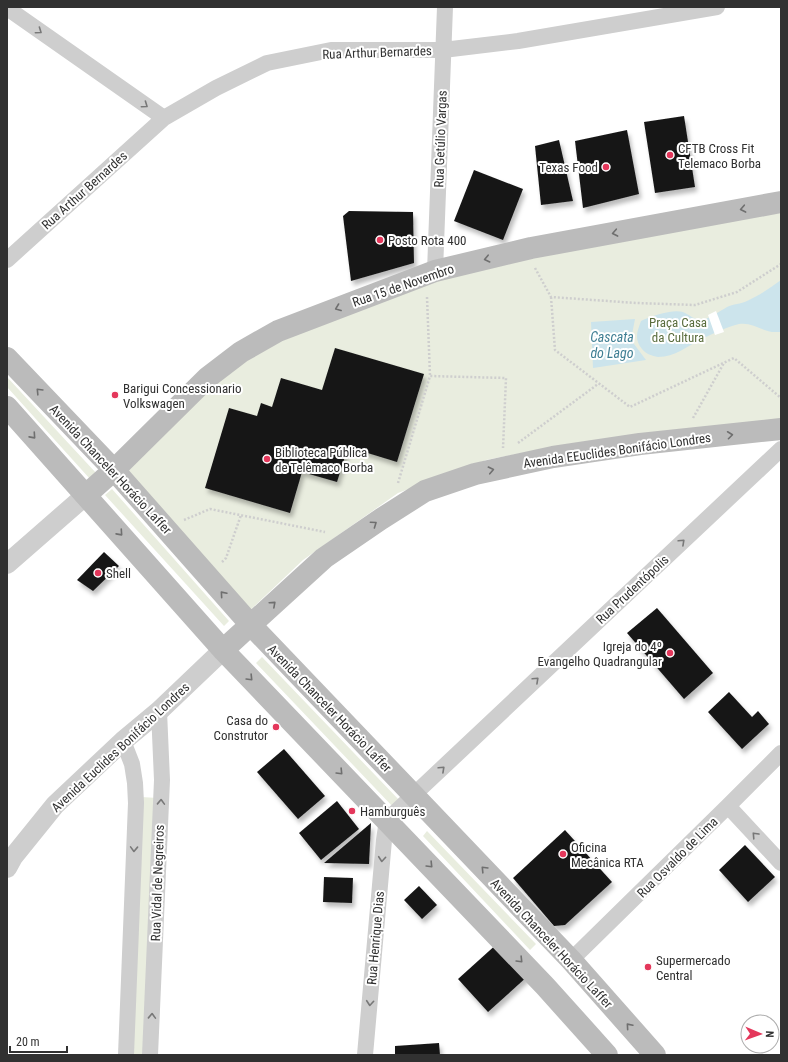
<svg xmlns="http://www.w3.org/2000/svg" width="788" height="1062" viewBox="0 0 788 1062" font-family="'Roboto Condensed',sans-serif">
  <style>
    .green { fill: #e9eddf }
    .water { fill: #cce4ec }
    .pier { fill: #fff }
    .building { fill: #181818; filter: url(#shadow) }
    .lines { fill: none; stroke-linecap: round; stroke-linejoin: round }
    .path { stroke: #cecece; stroke-width: 2.5; stroke-dasharray: 2 2; stroke-linecap: butt }
    .minor { stroke: #cecece; stroke-width: 16 }
    .tertiary { stroke: #cecece; stroke-width: 20 }
    .secondary { stroke: #bbb; stroke-width: 22 }
    .oneway { stroke: #787878 }
    .oneway2 { stroke: #6f6f6f }
    .poi-dot { fill: #e4375b; stroke: #fff; stroke-width: 1.5 }
    .labels { text-anchor: middle; stroke-width: 4; stroke-linejoin: round; paint-order: stroke }
    .street-label { font-size: 13px; fill: #313131; stroke: #fff }
    .poi-label { font-size: 13px; fill: #313131; stroke: #fff; text-anchor: start }
    .park-label { font-size: 13px; fill: #5a6d3e; stroke: #fff }
    .water-label { font-size: 14px; font-style: italic; fill: #3f7e93; stroke: #fff }
  </style>
  <defs>
    <filter id="shadow"><feDropShadow dx="2.5" dy="4.5" stdDeviation="2" flood-color="#0004"/></filter>
  </defs>
  <rect width="100%" height="100%" fill="#fff"/>
  <path class="green" d="M 781,207 L 781,419 L 568,444 L 486,460 L 398,493 L 303,560 L 247,613 L 125,469 L 241,358 L 408,288 L 512,259 Z
    M 7,377 L 97,474 L 90,479 L 7,387 Z
    M 112,489 L 229,621 L 224,626 L 105,495 Z
    M 262,657 L 400,801 L 394,808 L 256,663 Z
    M 141,797 L 158,798 L 147,1055 L 129,1055 Z
    M 427,831 L 536,944 L 530,950 L 423,836 Z"/>
  <path class="water" d="M 781,280 L 781,332 C 778,332 775,332 772,332 C 761,330 751,322 739,324 C 727,327 714,333 702,339 C 687,346 675,357 658,357 C 652,356 646,354 642,349 C 634,339 637,332 641,321 C 652,316 672,309 683,312 C 690,315 694,320 702,320 C 709,319 720,311 727,307 C 733,304 741,304 747,301 C 760,295 770,288 781,280 Z
    M 635,319 L 631,340 L 646,360 L 593,368 L 591,322 Z"/>
  <path class="pier" d="M 716,311 L 724,332 L 715,335 L 708,315 Z"/>
  <path class="building" d="M 684,116 L 695,187 L 655,193 L 644,122 Z
    M 627,130 L 639,194 L 583,208 L 575,141 Z
    M 559,140 L 573,201 L 541,205 L 535,146 Z
    M 474,170 L 523,189 L 503,240 L 454,221 Z
    M 349,211 L 413,212 L 414,263 L 351,281 L 343,216 Z
    M 335,348 L 424,374 L 397,462 L 348,447 L 337,482 L 302,472 L 290,513 L 205,488 L 229,408 L 257,416 L 261,403 L 272,407 L 281,378 L 322,390 Z
    M 104,552 L 119,566 L 93,591 L 77,580 Z
    M 657,608 L 713,673 L 684,699 L 627,633 Z
    M 729,692 L 752,717 L 758,711 L 769,724 L 742,749 L 708,712 Z
    M 284,749 L 325,796 L 298,819 L 257,772 Z
    M 337,801 L 359,829 L 321,860 L 299,833 Z
    M 371,823 L 369,864 L 324,863 Z
    M 565,830 L 612,882 L 565,925 L 554,926 L 513,878 Z
    M 745,845 L 775,877 L 748,902 L 719,870 Z
    M 324,877 L 353,878 L 352,903 L 323,902 Z
    M 419,886 L 437,905 L 422,919 L 404,900 Z
    M 499,942 L 529,975 L 488,1012 L 458,979 Z
    M 439,1043 L 440,1055 L 395,1055 L 395,1046 Z"/>
  <g class="lines">
    <path class="path" d="M 535,268 L 551,297 L 636,303 L 695,305 L 737,292 L 781,264
      M 427,297 L 430,376
      M 551,297 L 555,350 L 630,407 L 734,358 L 781,398
      M 693,418 L 724,363
      M 518,443 L 598,384
      M 398,483 L 430,376 L 506,378 L 503,448
      M 184,520 L 210,509 L 325,532
      M 222,562 L 226,558 L 241,515"/>
    <path class="minor" d="M 7,8 L 164,118
      M 7,260 L 164,118 L 216,88 L 267,63 L 331,50 L 443,50 L 518,41 L 717,7
      M 435,271 L 445,7
      M 123,741 L 132,764 L 135,783 L 136,803 L 126,1055
      M 728,806 L 781,863
      M 571,960 L 728,806 L 781,753
      M 150,1055 L 162,780 L 159,711
      M 365,1055 L 384,840 L 387,820 L 781,449"/>
    <path class="tertiary" d="M 7,564 L 86,495
      M 7,868 L 13,857 L 55,805 L 123,741 L 159,711 L 223,650"/>
    <path class="secondary" d="M 7,358 L 114,470 L 250,624 L 571,960 L 655,1055
      M 7,407 L 223,650 L 545,986 L 607,1055
      M 86,495 L 114,470 L 207,378 L 241,352 L 278,331 L 435,271 L 531,248 L 781,202
      M 223,650 L 324,558 L 381,519 L 425,491 L 475,474 L 553,457 L 640,444 L 781,429"/>
  </g>
  <defs><path id="oneway-chevron" d="M-2-3.5L2.5 0L-2 3.5" fill="none" stroke-width="1.6" stroke-linecap="round" stroke-linejoin="round"/></defs>
  <g class="oneway">
    <use href="#oneway-chevron" transform="translate(39 31) rotate(35)"/>
    <use href="#oneway-chevron" transform="translate(145 105) rotate(35)"/>
    <use href="#oneway-chevron" transform="translate(682 542) rotate(-43)"/>
    <use href="#oneway-chevron" transform="translate(536 680) rotate(-43)"/>
    <use href="#oneway-chevron" transform="translate(442 769) rotate(-43)"/>
    <use href="#oneway-chevron" transform="translate(161 802) rotate(-88)"/>
    <use href="#oneway-chevron" transform="translate(755 835) rotate(-133)"/>
    <use href="#oneway-chevron" transform="translate(134 849) rotate(92)"/>
    <use href="#oneway-chevron" transform="translate(382 859) rotate(95)"/>
    <use href="#oneway-chevron" transform="translate(370 1003) rotate(95)"/>
    <use href="#oneway-chevron" transform="translate(152 1016) rotate(-88)"/>
  </g>
  <g class="oneway2">
    <use href="#oneway-chevron" transform="translate(743 209) rotate(169)"/>
    <use href="#oneway-chevron" transform="translate(615 233) rotate(169)"/>
    <use href="#oneway-chevron" transform="translate(487 259) rotate(167)"/>
    <use href="#oneway-chevron" transform="translate(338 308) rotate(159)"/>
    <use href="#oneway-chevron" transform="translate(39 391) rotate(-134)"/>
    <use href="#oneway-chevron" transform="translate(730 435) rotate(-7)"/>
    <use href="#oneway-chevron" transform="translate(33 436) rotate(48)"/>
    <use href="#oneway-chevron" transform="translate(491 470) rotate(-12)"/>
    <use href="#oneway-chevron" transform="translate(374 524) rotate(-35)"/>
    <use href="#oneway-chevron" transform="translate(120 533) rotate(48)"/>
    <use href="#oneway-chevron" transform="translate(223 594) rotate(-131)"/>
    <use href="#oneway-chevron" transform="translate(273 604) rotate(-42)"/>
    <use href="#oneway-chevron" transform="translate(250 678) rotate(46)"/>
    <use href="#oneway-chevron" transform="translate(340 772) rotate(46)"/>
    <use href="#oneway-chevron" transform="translate(430 865) rotate(46)"/>
    <use href="#oneway-chevron" transform="translate(484 869) rotate(-134)"/>
    <use href="#oneway-chevron" transform="translate(520 960) rotate(46)"/>
    <use href="#oneway-chevron" transform="translate(629 1026) rotate(-131)"/>
  </g>
  <g class="poi-dot">
    <circle cx="670" cy="155" r="4"/>
    <circle cx="606" cy="167" r="4"/>
    <circle cx="380" cy="240" r="4"/>
    <circle cx="115" cy="395" r="4"/>
    <circle cx="267" cy="459" r="4"/>
    <circle cx="98" cy="573" r="4"/>
    <circle cx="670" cy="653" r="4"/>
    <circle cx="276" cy="727" r="4"/>
    <circle cx="352" cy="811" r="4"/>
    <circle cx="563" cy="854" r="4"/>
    <circle cx="648" cy="967" r="4"/>
  </g>
  <g class="labels">
    <g class="street-label">
      <text transform="translate(377 52) rotate(-2)" y="5">Rua Arthur Bernardes</text>
      <text transform="translate(440 139) rotate(-88)" y="5">Rua Getúlio Vargas</text>
      <text transform="translate(84 190) rotate(-42)" y="5">Rua Arthur Bernardes</text>
      <text transform="translate(403 285) rotate(-19)" y="5">Rua 15 de Novembro</text>
      <text transform="translate(617 450) rotate(-8)" y="5">Avenida EEuclides Bonifácio Londres</text>
      <text transform="translate(111 469) rotate(47)" y="5">Avenida Chanceler Horácio Laffer</text>
      <text transform="translate(632 589) rotate(-43)" y="5">Rua Prudentópolis</text>
      <text transform="translate(330 708) rotate(46)" y="5">Avenida Chanceler Horácio Laffer</text>
      <text transform="translate(120 747) rotate(-43)" y="5">Avenida Euclides Bonifácio Londres</text>
      <text transform="translate(677 857) rotate(-45)" y="5">Rua Osvaldo de Lima</text>
      <text transform="translate(157 883) rotate(-88)" y="5">Rua Vidal de Negreiros</text>
      <text transform="translate(375 938) rotate(-85)" y="5">Rua Henrique Dias</text>
      <text transform="translate(552 943) rotate(47)" y="5">Avenida Chanceler Horácio Laffer</text>
    </g>
    <g class="poi-label">
      <text x="678" y="153">CFTB Cross Fit<tspan x="678" dy="15">Telemaco Borba</tspan></text>
      <text x="598" y="172" text-anchor="end">Texas Food</text>
      <text x="388" y="245">Posto Rota 400</text>
      <text x="123" y="393">Barigui Concessionario<tspan x="123" dy="15">Volkswagen</tspan></text>
      <text x="275" y="457">Biblioteca Pública<tspan x="275" dy="15">de Telêmaco Borba</tspan></text>
      <text x="106" y="578">Shell</text>
      <text x="662" y="651" text-anchor="end">Igreja do 4º<tspan x="662" dy="15">Evangelho Quadrangular</tspan></text>
      <text x="268" y="725" text-anchor="end">Casa do<tspan x="268" dy="15">Construtor</tspan></text>
      <text x="360" y="816">Hamburguês</text>
      <text x="571" y="852">Oficina<tspan x="571" dy="15">Mecânica RTA</tspan></text>
      <text x="656" y="965">Supermercado<tspan x="656" dy="15">Central</tspan></text>
    </g>
    <g class="park-label">
      <text x="678" y="327">Praça Casa<tspan x="678" dy="15">da Cultura</tspan></text>
    </g>
    <g class="water-label">
      <text x="612" y="342">Cascata<tspan x="612" dy="16">do Lago</tspan></text>
    </g>
  </g>
  <rect width="788" height="1062" fill="none" stroke="#313131" stroke-width="16"/>
  <g transform="translate(760 1034) rotate(92)"><circle r="19" fill="#ffffff" stroke="#adadad"/>
  <path d="M0-3L7 15L0 10L-7 15Z" fill="#e4375b"/>
  <text y="-6" font-size="11" font-weight="bold" text-anchor="middle" fill="#313131">N</text>
  </g>
  <path d="M10 1046v6h57v-6" fill="none" stroke="#313131" stroke-width="2"/>
  <text x="16" y="1046" font-size="12" fill="#313131" stroke="#ffffff" stroke-width="3" paint-order="stroke">20 m</text>
</svg>
